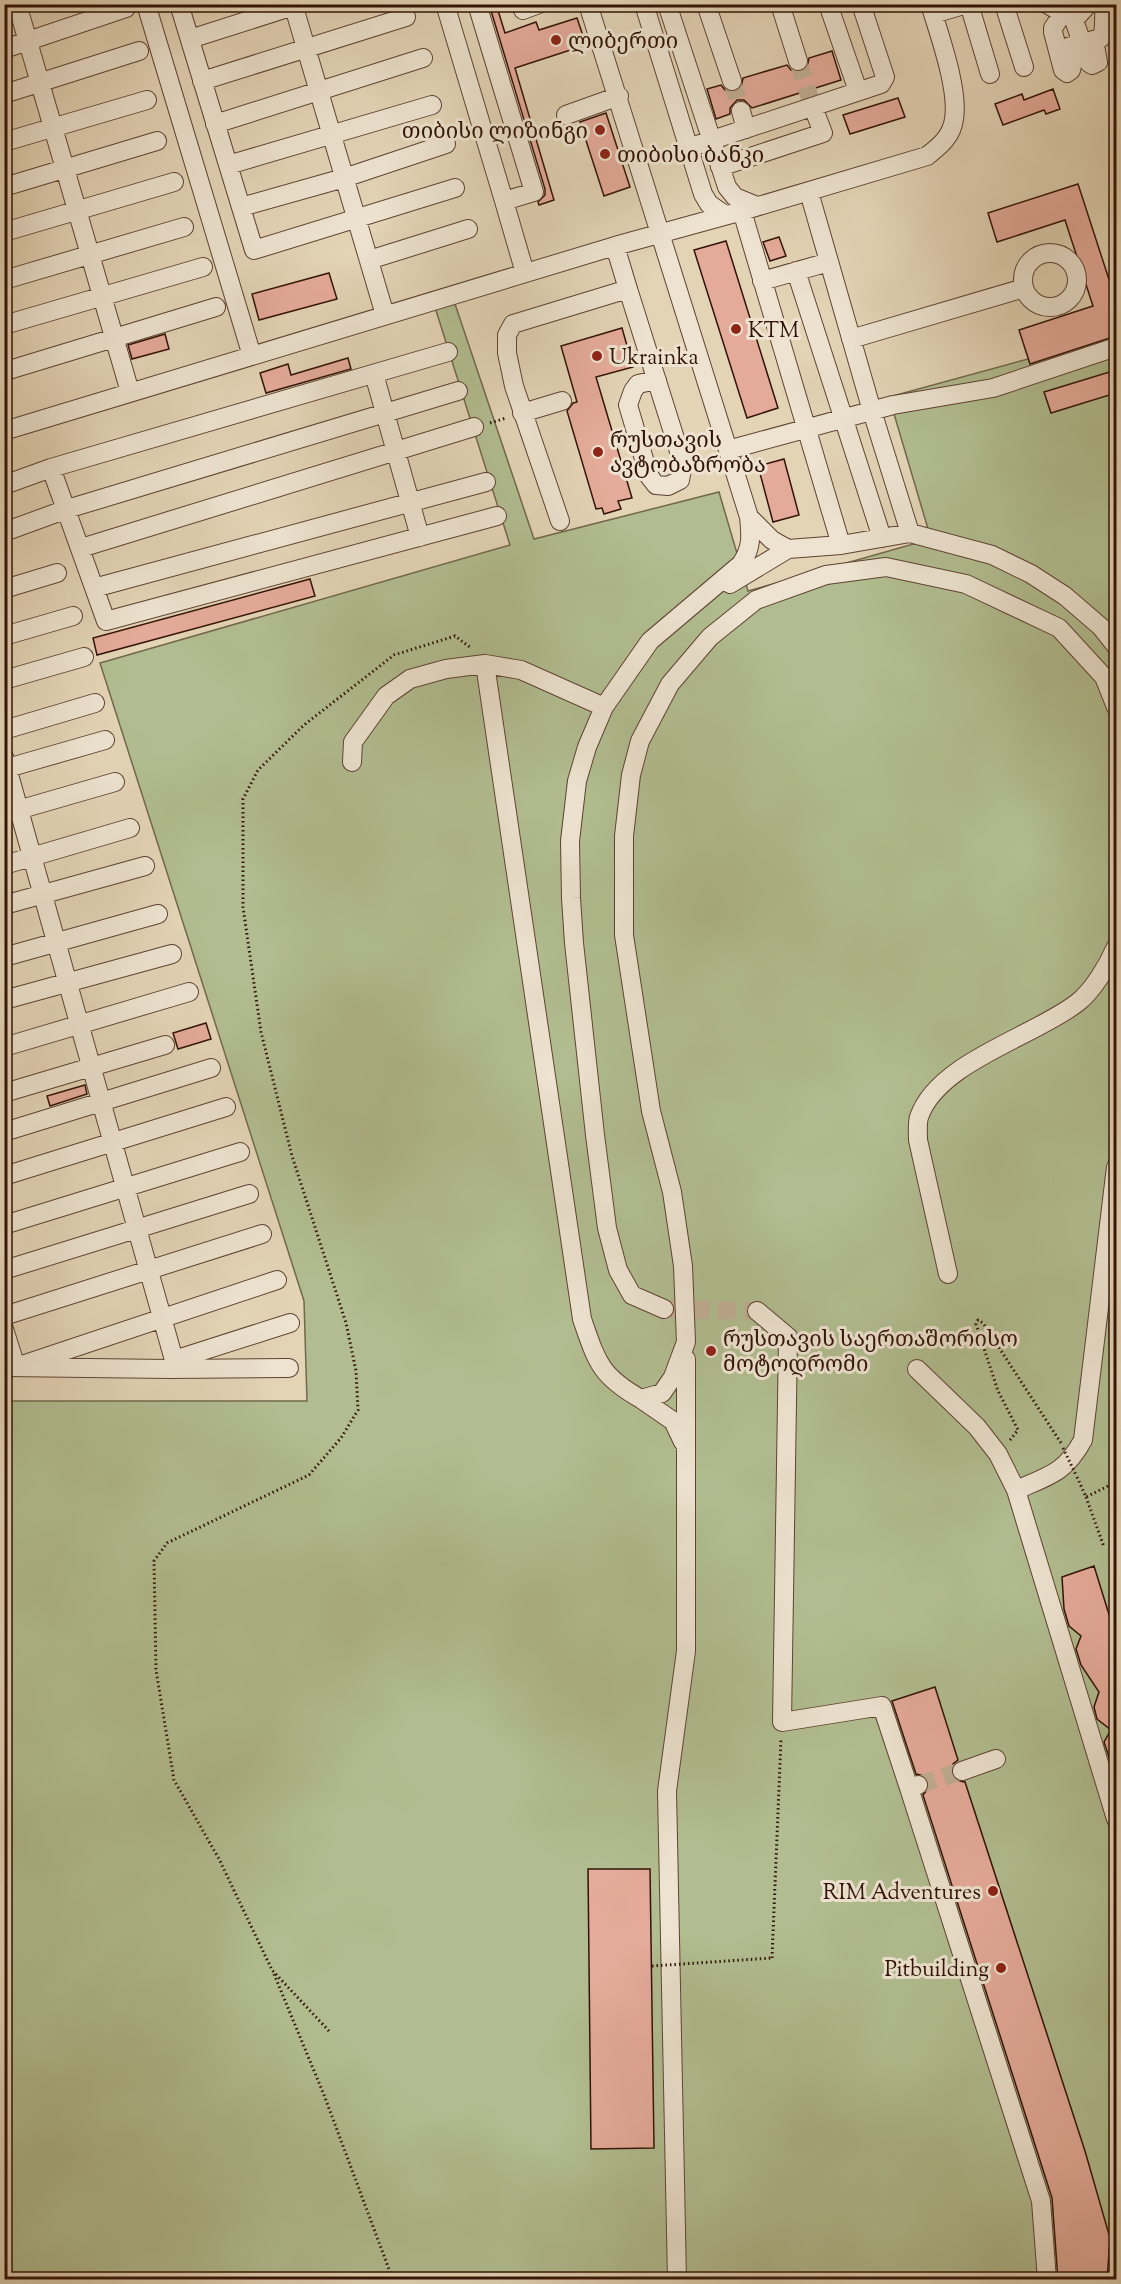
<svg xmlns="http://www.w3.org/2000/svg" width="1121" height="2284" viewBox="0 0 1121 2284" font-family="'Sorts Mill Goudy','Noto Serif Georgian',serif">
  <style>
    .green { fill: #b1bd90; stroke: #72684b; stroke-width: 1.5 }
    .building { fill: #e5ab9a; stroke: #321306; stroke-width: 1.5 }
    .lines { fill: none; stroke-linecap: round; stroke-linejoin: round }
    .minor-tunnel { stroke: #c0ad93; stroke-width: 18; stroke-dasharray: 18 9; stroke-linecap: butt }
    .minor-casing { stroke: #5e4332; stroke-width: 20 }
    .path { stroke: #321306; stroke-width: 3; stroke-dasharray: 1.5 3; stroke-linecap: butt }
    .minor { stroke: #ede3d0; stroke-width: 18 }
    .path-bridge { stroke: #321306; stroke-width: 3; stroke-dasharray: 1.5 3; stroke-linecap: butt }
    .poi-dot { fill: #8f2418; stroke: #ede3d0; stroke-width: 2 }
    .labels { text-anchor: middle; stroke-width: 6; stroke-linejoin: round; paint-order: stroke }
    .poi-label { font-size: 22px; fill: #321306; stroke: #ede3d0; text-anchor: start }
  </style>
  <rect width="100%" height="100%" fill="#e3d4b6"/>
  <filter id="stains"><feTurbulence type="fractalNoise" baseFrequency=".00333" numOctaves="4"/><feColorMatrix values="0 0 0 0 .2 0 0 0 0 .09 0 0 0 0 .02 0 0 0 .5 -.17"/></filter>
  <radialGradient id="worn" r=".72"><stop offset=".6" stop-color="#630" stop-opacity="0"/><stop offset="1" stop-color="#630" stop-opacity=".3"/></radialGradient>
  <path class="green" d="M 452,295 L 534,539 L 719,492 L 748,591 L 931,539 L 889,397 L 1116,335 L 1116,2279 L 5,2280 L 5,1401 L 307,1401 L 304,1301 L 100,663 L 510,545 L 433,301 Z"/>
  <path class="building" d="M 489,4 L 496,4 L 505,33 L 536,22 L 539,30 L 577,18 L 586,45 L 515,68 L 554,200 L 539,205 L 538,202 L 545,195 L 545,189 Z
    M 832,51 L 841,80 L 752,108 L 744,100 L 737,100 L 730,108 L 730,114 L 716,119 L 707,89 L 721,85 L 725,90 L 735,92 L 741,88 L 743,78 L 787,65 L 791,70 L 801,72 L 807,68 L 809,58 Z
    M 1053,89 L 1060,109 L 1046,114 L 1044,110 L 1003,125 L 995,104 L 1022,94 L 1024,100 Z
    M 898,98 L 905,117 L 850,134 L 843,115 Z
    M 606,113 L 630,187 L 604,196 L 580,122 Z
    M 1078,184 L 1116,301 L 1116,336 L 1030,364 L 1019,330 L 1093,306 L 1065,220 L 997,242 L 988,213 Z
    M 779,237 L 786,256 L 770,261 L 763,242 Z
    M 726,241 L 778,408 L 747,418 L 694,250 Z
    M 329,273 L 337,299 L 259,320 L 252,294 Z
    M 622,328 L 633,367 L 596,377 L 632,498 L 618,501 L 621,509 L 604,514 L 602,508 L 596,509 L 567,411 L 573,403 L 577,402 L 561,346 Z
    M 165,334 L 169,349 L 132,359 L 128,345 Z
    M 348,358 L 351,369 L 266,393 L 260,373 L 288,364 L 291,375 Z
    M 1116,370 L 1116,393 L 1051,413 L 1044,392 Z
    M 784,459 L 799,515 L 773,522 L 758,466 Z
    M 310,579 L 315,596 L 97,655 L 93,638 Z
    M 206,1023 L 211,1039 L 178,1049 L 173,1033 Z
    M 85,1085 L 87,1094 L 50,1106 L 47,1096 Z
    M 1094,1566 L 1116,1637 L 1116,1772 L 1112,1766 L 1104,1742 L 1111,1730 L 1097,1719 L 1094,1707 L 1099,1692 L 1081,1665 L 1076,1649 L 1081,1636 L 1069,1626 L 1064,1609 L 1062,1577 Z
    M 935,1687 L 958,1760 L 953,1764 L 951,1774 L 955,1780 L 965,1782 L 1085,2151 L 1110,2238 L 1107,2280 L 1058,2280 L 1052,2198 L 923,1795 L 929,1788 L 929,1782 L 925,1776 L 916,1774 L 892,1701 Z
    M 588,1869 L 650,1869 L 654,2148 L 591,2149 Z"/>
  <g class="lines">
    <path class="minor-tunnel" d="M 798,61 L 813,107
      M 732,81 L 741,111
      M 664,1309 L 757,1311
      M 918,1785 L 962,1771"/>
    <g class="minor-casing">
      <path id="minor" d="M 17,4 L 130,392
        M 146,4 L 252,356
        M 179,4 L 254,250 L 455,188
        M 293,4 L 385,315
        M 445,4 L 504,201 L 534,192 L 477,4
        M 588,4 L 749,517 L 772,540 L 788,549 L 841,545 L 910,533 L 992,555 L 1031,574 L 1065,596 L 1101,627 L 1116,646
        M 644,4 L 703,194 L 709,204 L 725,215
        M 667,4 L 727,187 L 735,197 L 757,206
        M 706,4 L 732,81
        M 780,4 L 798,61
        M 828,4 L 858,91
        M 969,4 L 990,74
        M 1004,4 L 1024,67
        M 1047,4 L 1059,11 L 1061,16 L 1053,28 L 1053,32 L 1063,70 L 1067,73 L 1071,70 L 1072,66 L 1068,47 L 1101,38 C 1107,27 1101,16 1107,4
        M 1084,4 L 1085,8 L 1074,20 L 1089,63 L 1092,65 L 1098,62 L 1094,40
        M 523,10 L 539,4
        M 933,14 L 967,4
        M 190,39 L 300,4
        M 4,49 L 126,8
        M 202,81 L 406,17
        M 4,94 L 139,51
        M 741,111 L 746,129
        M 566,115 L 619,96
        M 215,124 L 423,58
        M 4,142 L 147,100
        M 688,148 L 881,84 L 885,77 L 861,4
        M 228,165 L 432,105
        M 720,167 L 823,133 L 813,107
        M 4,187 L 157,141
        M 809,192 L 872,411 L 910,533
        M 504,201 L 525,273
        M 241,207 L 344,178 L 446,144
        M 742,211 L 841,545
        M 4,232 L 174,182
        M1023 280a27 27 0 1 1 54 0a27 27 0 1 1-54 0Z
        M 369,260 L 468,229
        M 796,271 L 882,538
        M 4,280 L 184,227
        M 762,281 L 829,262
        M 628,289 L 683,464 L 680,480 L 668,486 L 656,485 L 649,476 L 628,405 L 633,391 L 638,384 L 657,380
        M 4,325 L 203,267
        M 851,339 L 1024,288
        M 9,370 L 216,307
        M 374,374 L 420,537
        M 522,413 L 562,401
        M 4,431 L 615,246 L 742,211 L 927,156 C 940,146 952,136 954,119 C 959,89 939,34 930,4
        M 728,450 L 893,405 L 993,388 L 1116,347
        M 51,468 L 448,352
        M 4,485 L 51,468 L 106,621 L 497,516
        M 560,521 L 514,386 L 507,353 L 507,335 L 513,324 L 628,289 L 615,246
        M 4,532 L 67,509 L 458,391
        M 81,548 L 474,427
        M 730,584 L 788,549
        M 94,588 L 486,482
        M 4,589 L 57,573
        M 4,636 L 73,616
        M 485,664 L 582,1319 C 597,1362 600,1376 641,1399 L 662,1393 L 673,1377 L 686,1342 L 683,1266 L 672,1192 L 651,1111 L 624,935 L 624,836 L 631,775 L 640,741 L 670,684 L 710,637 L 756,600 L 826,575 L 886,567 L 966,584 L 1059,628 L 1104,677 L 1116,707
        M 4,680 L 84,657
        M 4,730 L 95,703
        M 4,757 L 174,1360 L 171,1369 L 4,1367
        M 352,762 L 353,742 L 386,696 L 410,679 L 446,669 L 485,664 L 521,670 L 604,707
        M 4,769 L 105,740
        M 4,814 L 115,782
        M 4,865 L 130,828
        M 4,905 L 145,866
        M 4,957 L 158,914
        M 4,1000 L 172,954
        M 4,1047 L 189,992
        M 4,1093 L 165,1045
        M 4,1132 L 211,1068
        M 4,1176 L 226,1107
        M 4,1225 L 240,1152
        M 4,1270 L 249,1194
        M 948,1274 L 918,1140 C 918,1133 917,1124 919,1117 C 938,1062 1033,1037 1077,1003 C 1093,991 1108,965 1116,947
        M 664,1309 L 632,1295 L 618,1270 L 607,1228 L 595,1135 L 574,943 L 571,898 L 570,841 L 577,781 L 587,747 L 604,707 L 650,641 L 741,564 C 752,548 751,536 749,517
        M 757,1311 L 788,1337 L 782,1722 L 882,1706 L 909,1788 L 918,1785
        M 4,1316 L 262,1234
        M 4,1329 L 16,1367 L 277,1280
        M 174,1360 L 290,1323
        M 171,1369 L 289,1368
        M 917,1369 L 977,1427 L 998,1454 L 1016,1490 L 1116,1819
        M 641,1399 L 673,1421 L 683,1442
        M 1016,1490 C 1049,1476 1065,1473 1083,1440 L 1116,1167
        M 962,1771 L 996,1759
        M 909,1788 L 1041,2201 L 1047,2280
        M 677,2280 L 667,1791 L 686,1651 L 686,1359"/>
    </g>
    <path class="path" d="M 490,423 L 506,418
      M 1010,1440 L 1018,1430 L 998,1391 L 976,1324 L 978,1320 L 983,1323 L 1061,1443
      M 1077,1477 L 1086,1497 L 1116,1482
      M 1086,1497 L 1104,1547
      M 772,1958 L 781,1739
      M 274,1974 L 324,2095 L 393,2280
      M 329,2031 L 272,1970 L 219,1859 L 174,1780 L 156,1670 L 154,1561 L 167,1543 L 309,1475 L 341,1438 L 358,1410 L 356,1371 L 346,1323 L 292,1156 L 261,1032 L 243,907 L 243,799 L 258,770 L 304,725 L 394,655 L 455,636 L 471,648"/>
    <use href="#minor" class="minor"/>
    <path class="path-bridge" d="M 1063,1448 L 1076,1475
      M 652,1966 L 772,1958"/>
  </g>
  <g class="poi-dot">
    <circle cx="556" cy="40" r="6"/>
    <circle cx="600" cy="130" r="6"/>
    <circle cx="605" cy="154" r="6"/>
    <circle cx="736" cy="329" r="6"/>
    <circle cx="597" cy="356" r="6"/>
    <circle cx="598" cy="452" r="6"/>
    <circle cx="711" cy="1351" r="6"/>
    <circle cx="993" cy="1891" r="6"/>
    <circle cx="1001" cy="1968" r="6"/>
  </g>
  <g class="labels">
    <g class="poi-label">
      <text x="568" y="48">ლიბერთი</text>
      <text x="588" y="138" text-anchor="end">თიბისი ლიზინგი</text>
      <text x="617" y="162">თიბისი ბანკი</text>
      <text x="748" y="337">KTM</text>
      <text x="609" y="364">Ukrainka</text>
      <text x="610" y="447">რუსთავის<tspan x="610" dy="25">ავტობაზრობა</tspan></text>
      <text x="723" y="1346">რუსთავის საერთაშორისო<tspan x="723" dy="25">მოტოდრომი</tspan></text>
      <text x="981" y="1899" text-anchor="end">RIM Adventures</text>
      <text x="989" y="1976" text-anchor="end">Pitbuilding</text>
    </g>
  </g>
  <rect width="1121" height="2284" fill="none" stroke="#e3d4b6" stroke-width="24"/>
  <rect x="6" y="6" width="1109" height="2272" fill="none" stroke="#321306" stroke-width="3"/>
  <rect x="12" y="12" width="1097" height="2260" fill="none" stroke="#321306" stroke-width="1.5"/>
  <rect width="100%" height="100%" filter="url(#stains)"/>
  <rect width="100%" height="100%" fill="url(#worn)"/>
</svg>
